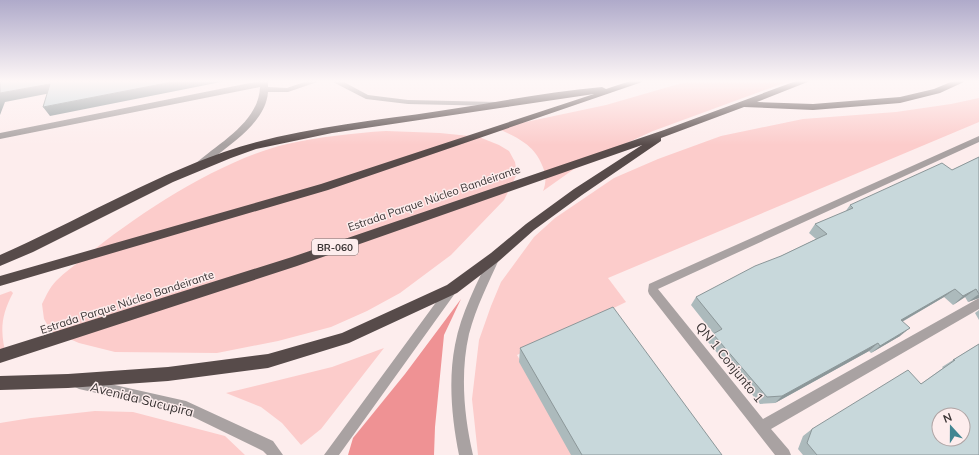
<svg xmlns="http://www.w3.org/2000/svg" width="979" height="455" viewBox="0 0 979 455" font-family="Mulish,sans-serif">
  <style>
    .green { fill: #fccccb }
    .forest { fill: #ef9294 }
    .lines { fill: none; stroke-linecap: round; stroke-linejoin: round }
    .minor { fill: #a9a2a2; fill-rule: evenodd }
    .highway { fill: #574b4a; fill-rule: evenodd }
    .wall { fill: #acbabc }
    .shaded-wall { fill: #8c9799 }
    .building { fill: #c8d8db; stroke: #8c9799; fill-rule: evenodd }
    .labels { text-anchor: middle; stroke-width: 3; stroke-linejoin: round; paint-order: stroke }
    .shield { fill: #fdeded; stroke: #746c6c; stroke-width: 1 }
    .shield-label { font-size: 10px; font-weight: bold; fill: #3a3434 }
    .street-label { font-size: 11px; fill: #3a3434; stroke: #fdeded }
    .near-street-label { font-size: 13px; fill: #3a3434; stroke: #fdeded }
  </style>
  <rect width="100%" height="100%" fill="#fdeded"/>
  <path class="green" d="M 689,81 L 789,81 L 653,131 L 581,164 L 543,191 C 546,184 546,177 544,170 C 536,145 518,138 497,128 L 606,105 Z
    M 979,98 L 979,122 L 608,278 L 626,302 L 517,355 L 575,455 L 478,455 L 472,399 L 479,340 L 491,306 L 501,282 L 534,237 L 555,218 L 614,178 L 658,159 L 721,136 L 803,119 L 896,112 L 951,104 Z
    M 386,131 L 440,133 L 479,137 L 499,145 L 509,151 L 515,162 L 517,174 L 504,200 L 451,255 L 400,293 L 367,311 L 331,327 L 278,341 L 217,353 L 115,352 L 79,343 L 51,331 L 44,319 L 42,304 C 46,296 50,287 56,281 C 65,272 75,265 84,258 C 137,214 220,160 287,144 C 319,137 353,133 386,131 Z
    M 11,291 L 13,293 C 0,317 0,333 7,359 L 0,360 L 0,295 Z
    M 384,348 L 321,429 L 301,445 L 282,423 L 261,407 L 226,393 L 332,367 Z
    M 95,411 L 133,412 L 225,436 L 245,455 L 0,455 L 0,423 L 31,418 Z"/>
  <path class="forest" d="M 461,299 L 444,335 L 435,427 L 434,455 L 348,455 L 353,438 L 405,374 Z"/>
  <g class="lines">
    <path class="minor" d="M 260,81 L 268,81 L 268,87 L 287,88 L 307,81 L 320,81 L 288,92 L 268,92 C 266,120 236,140 216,156 C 210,160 205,167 198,169 L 195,168 L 193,166 L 195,164 C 219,143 259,122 260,87 L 0,139 L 0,133 Z
      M 331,81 L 342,81 L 368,95 L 408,100 L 497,102 L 501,104 L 497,106 L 408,104 L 366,99 Z
      M 979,136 L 979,142 L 658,289 L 763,419 L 979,298 L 979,309 L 771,429 L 789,450 L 791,455 L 775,455 L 649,294 L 648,291 L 649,284 Z
      M 495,253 L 499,254 L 500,257 C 489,282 476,307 469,334 C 460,373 464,416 473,455 L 459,455 C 452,420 448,381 455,345 C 461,313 477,283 491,254 Z
      M 452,284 L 456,286 L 457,289 L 456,292 L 339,455 L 324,455 L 448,286 Z
      M 79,377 L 186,401 L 273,441 L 283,455 L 267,455 L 263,451 L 185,413 L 79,389 L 75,387 L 73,383 L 75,379 Z"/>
    <path class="highway" d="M 630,81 L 645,81 L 328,190 L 0,286 L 0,276 L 321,184 L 594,94 L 332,133 L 256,149 L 231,158 L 173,182 L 33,252 L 0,266 L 0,255 C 75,222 147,179 224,152 C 294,128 367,122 439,111 C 493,103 547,92 602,87 L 606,89 Z
      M 796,81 L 810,81 L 757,102 L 813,104 L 900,97 L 934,89 L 953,81 L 966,81 L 940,93 L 900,103 L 813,110 L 744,107 L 661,138 L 661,141 L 582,195 L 534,230 L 499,261 L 457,293 L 349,343 L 268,368 L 168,381 L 68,388 L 0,390 L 0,376 L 68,374 L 168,367 L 268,354 L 342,333 L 447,285 L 491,253 L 526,224 L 574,189 L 642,145 L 297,266 L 0,363 L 0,349 L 292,257 L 664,130 Z"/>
  </g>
  <path class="wall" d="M 979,157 L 979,298 L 968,302 L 965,297 L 953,305 L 944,297 L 902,322 L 900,336 L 871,353 L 869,351 L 775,403 L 760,404 L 708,342 L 714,334 L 691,305 L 696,297 L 816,239 L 809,233 L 815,224 L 845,212 L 850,205 L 952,170 Z
    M 979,310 L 979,320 L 975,313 Z
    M 979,344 L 979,455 L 803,455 L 798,449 L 803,436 L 812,429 L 921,384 L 943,368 L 942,367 L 953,360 Z
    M 520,348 L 722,455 L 571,455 L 519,362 Z"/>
  <path class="shaded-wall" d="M 177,81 L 226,81 L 50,116 L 43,107 Z
    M 50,84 L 56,92 L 5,102 L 0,115 L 0,93 Z
    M 955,289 L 944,297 L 891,328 L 901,320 Z
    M 976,289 L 965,297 L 953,305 L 963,296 Z
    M 979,294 L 979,298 L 968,302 Z
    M 910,328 L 900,336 L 871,353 L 880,346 Z
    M 878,343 L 869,351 L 775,403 L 782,396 Z"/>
  <path class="building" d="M 0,81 L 177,81 L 43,107 L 50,84 L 0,93 Z
    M 979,157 L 979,294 L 976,289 L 963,296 L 955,289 L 901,320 L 910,328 L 880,346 L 878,343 L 782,396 L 767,397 L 713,334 L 722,329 L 696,297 L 755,266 L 781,256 L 827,234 L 815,224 L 853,208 L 850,205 L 942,163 L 952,170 Z
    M 613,307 L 722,455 L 582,455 L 520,348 Z
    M 979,344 L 979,455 L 817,455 L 807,443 L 812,429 L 908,370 L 921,384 L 955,360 L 953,360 ZM 939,415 L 963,415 L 963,439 L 939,439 Z"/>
  <linearGradient id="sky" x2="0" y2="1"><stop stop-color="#afaaca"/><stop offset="0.56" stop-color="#fef7f7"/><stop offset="1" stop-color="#fef7f7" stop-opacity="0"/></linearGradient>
  <rect width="979" height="145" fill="url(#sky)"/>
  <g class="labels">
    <rect class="shield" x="312" y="239" width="46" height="16" rx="3"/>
    <g class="shield-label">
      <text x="335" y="251">BR-060</text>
    </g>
    <g class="street-label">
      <text transform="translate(434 198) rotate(-19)" y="4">Estrada Parque Núcleo Bandeirante</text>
      <text transform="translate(127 302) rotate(-18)" y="4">Estrada Parque Núcleo Bandeirante</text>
    </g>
    <g class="near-street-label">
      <text transform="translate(730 362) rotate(51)" y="5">QN 1 Conjunto 1</text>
      <text transform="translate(142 399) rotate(14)" y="5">Avenida Sucupira</text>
    </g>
  </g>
  <g transform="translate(951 427) rotate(339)"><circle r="19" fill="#fdeded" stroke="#afa3a3"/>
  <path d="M0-3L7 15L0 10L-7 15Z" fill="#418692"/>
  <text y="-6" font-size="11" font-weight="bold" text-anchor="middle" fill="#3a3434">N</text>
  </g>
</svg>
